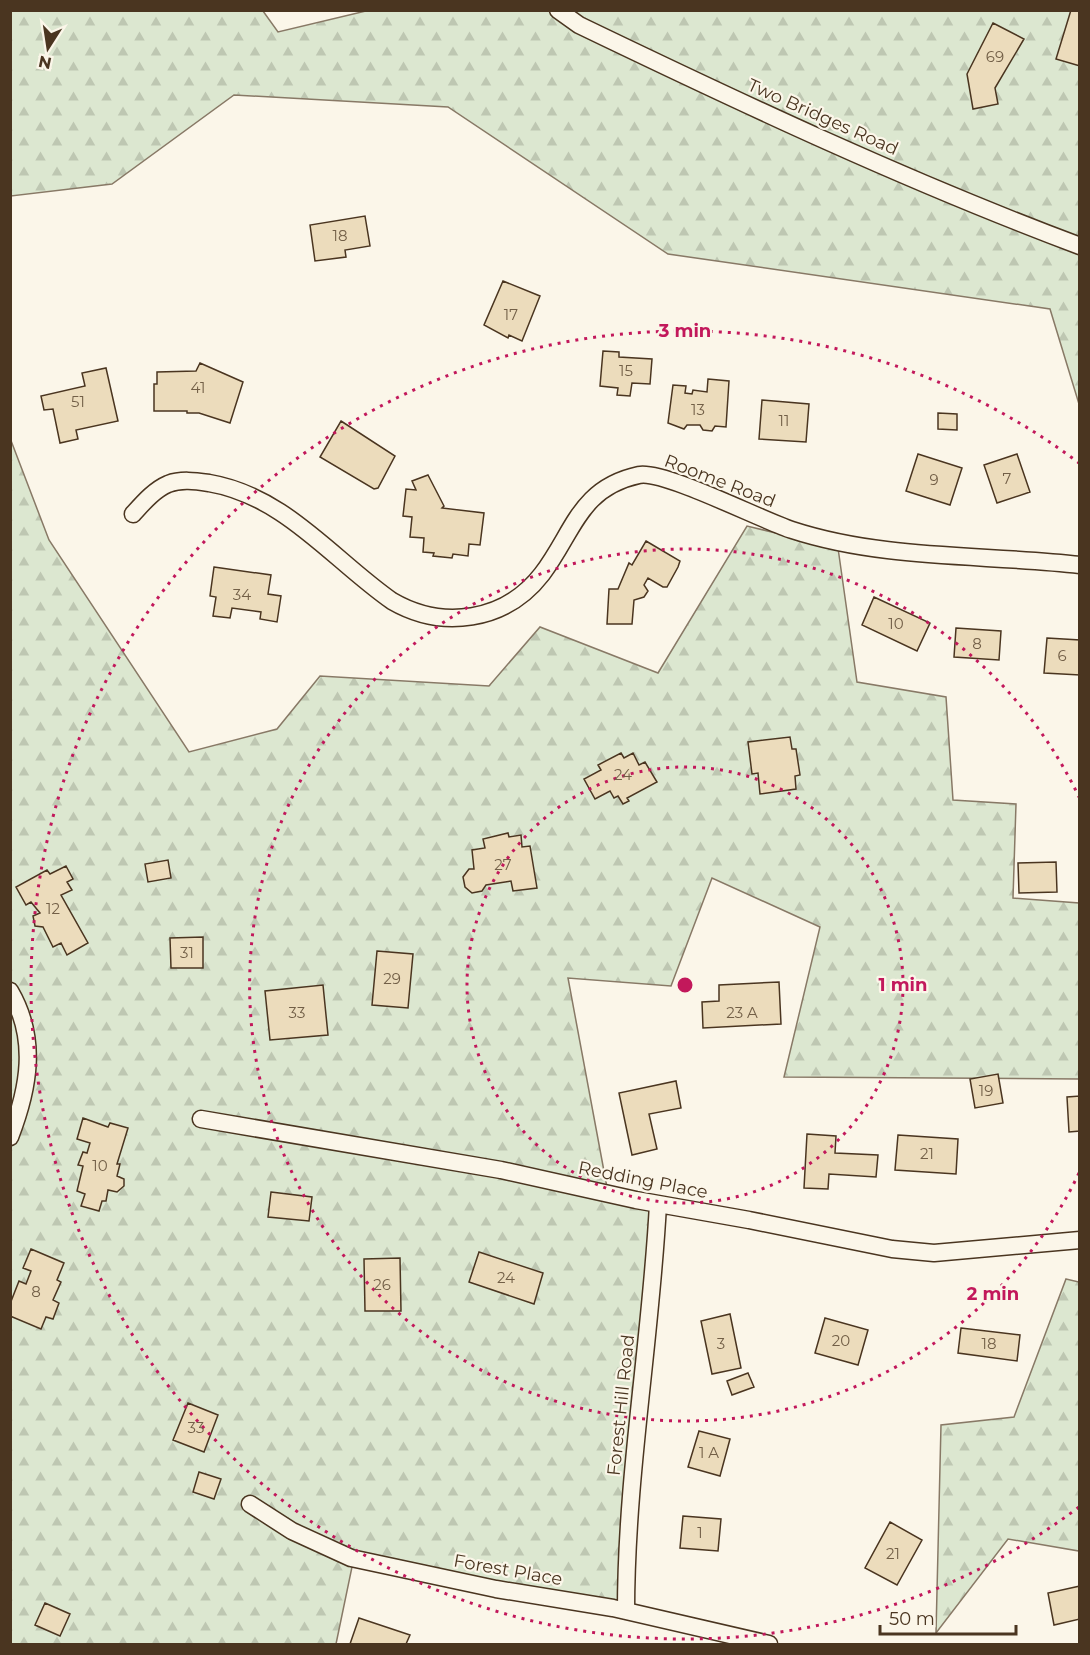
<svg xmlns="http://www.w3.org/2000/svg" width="1090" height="1655" viewBox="0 0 1090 1655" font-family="Montserrat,sans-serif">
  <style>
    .forest { fill: url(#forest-firs); stroke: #887966; stroke-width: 1.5 }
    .building { fill: #ecdcbc; stroke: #4a3520; stroke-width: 1.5 }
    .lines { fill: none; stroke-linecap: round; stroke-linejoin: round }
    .minor-casing { stroke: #4a3520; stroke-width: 19 }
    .minor { stroke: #fbf6e9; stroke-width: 16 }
    .ring { fill: none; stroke: #c2185b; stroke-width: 3; stroke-dasharray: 3 6 }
    .labels { text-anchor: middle; stroke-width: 4.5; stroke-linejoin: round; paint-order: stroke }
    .number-label { font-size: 15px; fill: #725f47 }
    .street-label { font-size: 18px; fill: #4a3520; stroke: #fbf6e9 }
    .centre { fill: #c2185b; stroke: #fbf6e9; stroke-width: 3 }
    .ring-label { font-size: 18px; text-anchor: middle; font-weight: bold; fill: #c2185b; stroke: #fbf6e9; stroke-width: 4.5; stroke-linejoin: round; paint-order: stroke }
  </style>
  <defs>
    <pattern id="forest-firs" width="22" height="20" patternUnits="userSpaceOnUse" patternTransform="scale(1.5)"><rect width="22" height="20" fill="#dce7d0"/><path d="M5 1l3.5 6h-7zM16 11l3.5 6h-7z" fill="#bec7b2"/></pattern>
  </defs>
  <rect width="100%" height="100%" fill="#fbf6e9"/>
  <path class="forest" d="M 370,10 L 1079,11 L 1079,404 L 1050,309 L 668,254 L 448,107 L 234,95 L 112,184 L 11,196 L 10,11 L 263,11 L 278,32 Z
    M 10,438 L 49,540 L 189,752 L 277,729 L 320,676 L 489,686 L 540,627 L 658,673 L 747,526 L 838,548 L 857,682 L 946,697 L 953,800 L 1016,804 L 1013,898 L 1079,903 L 1079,1079 L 784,1077 L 820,927 L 712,878 L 671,986 L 568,978 L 609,1198 L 659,1209 L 622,1613 L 353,1562 L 336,1644 L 11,1644 Z
    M 1066,1279 L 1079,1282 L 1079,1551 L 1008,1539 L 936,1633 L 941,1425 L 1014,1417 Z"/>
  <path class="building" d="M 1071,10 L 1080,10 L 1080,66 L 1056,59 Z
    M 993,23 L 1024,39 L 995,88 L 998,104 L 973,109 L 967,74 Z
    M 365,216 L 370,246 L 345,250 L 346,257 L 315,261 L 310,225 Z
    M 503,281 L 540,296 L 522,341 L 509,335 L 508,338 L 484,325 Z
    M 603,351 L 619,352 L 619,357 L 652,359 L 650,384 L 632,383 L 630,396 L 617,395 L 618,388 L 600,386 Z
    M 200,363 L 243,382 L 230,423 L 199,413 L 187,413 L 187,411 L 154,411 L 154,384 L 157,384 L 157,372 L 196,371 Z
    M 106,368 L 118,421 L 76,430 L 78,439 L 60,443 L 53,409 L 44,410 L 41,396 L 85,386 L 82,373 Z
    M 708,379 L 729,381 L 726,427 L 715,426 L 712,431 L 703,430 L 700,425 L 687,425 L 684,429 L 668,423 L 673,385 L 686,386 L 685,393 L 692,394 L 693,390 L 707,392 Z
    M 762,400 L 809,404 L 806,442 L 759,439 Z
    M 938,413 L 957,414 L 957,430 L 938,429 Z
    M 341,421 L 395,456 L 378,488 L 374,489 L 320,457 Z
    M 918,454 L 962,468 L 950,505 L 906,491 Z
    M 1017,454 L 1030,492 L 997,503 L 984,465 Z
    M 428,475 L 444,506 L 442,508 L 484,513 L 480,545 L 469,544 L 468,556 L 453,554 L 452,558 L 433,556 L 434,553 L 423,552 L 424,538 L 410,537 L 412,517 L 403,516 L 406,489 L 416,490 L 412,481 Z
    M 646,541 L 680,561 L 678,567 L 667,587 L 663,587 L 648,578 L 644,585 L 648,591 L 644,597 L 634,600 L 632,624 L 607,624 L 609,589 L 618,589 L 629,563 L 632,565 Z
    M 214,567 L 271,575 L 268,594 L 281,596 L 277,622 L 260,619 L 261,612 L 232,608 L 230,618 L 213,616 L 216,597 L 210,596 Z
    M 874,597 L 930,623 L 917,651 L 862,625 Z
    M 956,628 L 1001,631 L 999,660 L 954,657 Z
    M 1047,638 L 1080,640 L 1080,675 L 1044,673 Z
    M 790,737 L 792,749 L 796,749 L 800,775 L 795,776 L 796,789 L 760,794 L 758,773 L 752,774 L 748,742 Z
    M 621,753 L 624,758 L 633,753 L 639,765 L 645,762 L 657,782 L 627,798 L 629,801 L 623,804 L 618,796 L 614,798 L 610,791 L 595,799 L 584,779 L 601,770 L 598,765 Z
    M 508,833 L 509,837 L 521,835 L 522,847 L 530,846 L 537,888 L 513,891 L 511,881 L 486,885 L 482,891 L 472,893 L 465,887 L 463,877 L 469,869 L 474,869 L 472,850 L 485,848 L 483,839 Z
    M 168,860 L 171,878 L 148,882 L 145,864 Z
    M 1056,862 L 1057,892 L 1019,893 L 1018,863 Z
    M 66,866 L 73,879 L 67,882 L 72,890 L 61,895 L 88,943 L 67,955 L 61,943 L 53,947 L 43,927 L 35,926 L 33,916 L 40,913 L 31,902 L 26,905 L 16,887 L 47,870 L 50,874 Z
    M 203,937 L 203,968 L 171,968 L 170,938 Z
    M 377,951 L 413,954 L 408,1008 L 372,1005 Z
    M 779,982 L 781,1024 L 703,1028 L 702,1002 L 719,1001 L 719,985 Z
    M 323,985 L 328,1035 L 270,1040 L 265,991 Z
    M 998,1074 L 1003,1103 L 975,1108 L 970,1079 Z
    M 676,1081 L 681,1108 L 649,1114 L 657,1149 L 632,1155 L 619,1093 Z
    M 1080,1096 L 1080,1131 L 1069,1132 L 1067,1097 Z
    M 83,1118 L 108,1127 L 110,1123 L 128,1128 L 117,1164 L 120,1164 L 117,1176 L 124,1179 L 124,1186 L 117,1192 L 108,1190 L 106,1201 L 102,1201 L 99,1211 L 81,1206 L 85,1194 L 77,1191 L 83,1166 L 78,1165 L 83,1152 L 87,1153 L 90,1143 L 77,1139 Z
    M 807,1134 L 836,1136 L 835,1153 L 878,1155 L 876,1177 L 829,1174 L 828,1189 L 804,1188 Z
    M 898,1135 L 958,1139 L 956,1174 L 895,1170 Z
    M 271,1192 L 312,1197 L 309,1221 L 268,1217 Z
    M 31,1249 L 64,1263 L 57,1280 L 61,1282 L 53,1300 L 59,1303 L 53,1319 L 46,1317 L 41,1329 L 10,1316 L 10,1304 L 19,1281 L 26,1284 L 31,1271 L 23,1268 Z
    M 479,1252 L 543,1273 L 534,1304 L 469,1282 Z
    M 400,1258 L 401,1311 L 365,1311 L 364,1259 Z
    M 730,1314 L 741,1368 L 712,1374 L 701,1321 Z
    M 825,1318 L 868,1330 L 858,1365 L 815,1353 Z
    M 961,1328 L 1020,1335 L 1017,1361 L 958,1353 Z
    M 748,1373 L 754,1387 L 732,1395 L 727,1381 Z
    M 188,1403 L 218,1415 L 204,1452 L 173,1440 Z
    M 699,1431 L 730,1439 L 720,1476 L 688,1467 Z
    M 199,1472 L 221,1479 L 214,1499 L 193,1492 Z
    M 683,1516 L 721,1519 L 718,1551 L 680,1548 Z
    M 890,1522 L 922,1540 L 897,1585 L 865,1568 Z
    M 1080,1586 L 1080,1619 L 1054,1625 L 1048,1593 Z
    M 45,1603 L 70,1614 L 60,1636 L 35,1625 Z
    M 359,1618 L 410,1635 L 406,1644 L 350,1644 Z"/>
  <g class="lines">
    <g class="minor-casing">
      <path id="minor" d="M 558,10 L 579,25 C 743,104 909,182 1080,246
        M 133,514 C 143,503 154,490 168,484 C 181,479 195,481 209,483 C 285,496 332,559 392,601 C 442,630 505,622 542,574 C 574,532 579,488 639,475 C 664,470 761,520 792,530 C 884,560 984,554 1080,565
        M 10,991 C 38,1039 29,1088 10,1137
        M 201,1119 L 501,1170 L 636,1200 L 749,1220 L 892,1249 L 934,1253 L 1080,1240
        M 250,1504 L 292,1531 L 351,1558 L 496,1589 L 613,1608 L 769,1644
        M 626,1611 C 626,1475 651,1340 658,1204"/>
    </g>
    <use href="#minor" class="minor"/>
  </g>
  <g class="ring">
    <circle cx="685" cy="985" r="218"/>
    <path d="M1079 1173A436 436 0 1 1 1079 797"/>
    <path d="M1079 1507A654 654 0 1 1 1079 463"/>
  </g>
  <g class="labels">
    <g class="number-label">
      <text x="995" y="62">69</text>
      <text x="340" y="241">18</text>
      <text x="511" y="320">17</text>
      <text x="626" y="376">15</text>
      <text x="198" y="393">41</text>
      <text x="78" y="407">51</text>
      <text x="698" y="415">13</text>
      <text x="784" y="426">11</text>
      <text x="1007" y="484">7</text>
      <text x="934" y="485">9</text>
      <text x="242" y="600">34</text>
      <text x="896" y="629">10</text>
      <text x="977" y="649">8</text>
      <text x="1062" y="661">6</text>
      <text x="623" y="780">24</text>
      <text x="503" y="870">27</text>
      <text x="53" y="914">12</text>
      <text x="187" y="958">31</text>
      <text x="392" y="984">29</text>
      <text x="297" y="1018">33</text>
      <text x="742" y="1018">23 A</text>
      <text x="986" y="1096">19</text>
      <text x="927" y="1159">21</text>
      <text x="100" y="1171">10</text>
      <text x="506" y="1283">24</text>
      <text x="382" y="1290">26</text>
      <text x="36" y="1297">8</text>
      <text x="841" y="1346">20</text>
      <text x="721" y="1349">3</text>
      <text x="989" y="1349">18</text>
      <text x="196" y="1433">33</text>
      <text x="709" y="1458">1 A</text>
      <text x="700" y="1538">1</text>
      <text x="893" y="1559">21</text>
    </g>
    <g class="street-label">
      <text transform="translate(823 117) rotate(24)" y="6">Two Bridges Road</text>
      <text transform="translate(720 481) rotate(21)" y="6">Roome Road</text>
      <text transform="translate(643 1180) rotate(11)" y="6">Redding Place</text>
      <text transform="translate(621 1405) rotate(-84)" y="6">Forest Hill Road</text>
      <text transform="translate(508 1570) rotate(10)" y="6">Forest Place</text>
    </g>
  </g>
  <circle cx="685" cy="985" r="9" class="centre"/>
  <g class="ring-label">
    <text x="685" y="337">3 min</text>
    <text x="903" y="991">1 min</text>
    <text x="993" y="1300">2 min</text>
  </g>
  <rect width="1090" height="1655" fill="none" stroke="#4a3520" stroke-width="24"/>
  <g transform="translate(48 48) rotate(192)" stroke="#fbf6e9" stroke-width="4.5" paint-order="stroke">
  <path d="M0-4.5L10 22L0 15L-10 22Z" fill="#4a3520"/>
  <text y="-9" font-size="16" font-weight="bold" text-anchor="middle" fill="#4a3520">N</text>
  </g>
  <path d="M880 1625v9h136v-9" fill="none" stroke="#4a3520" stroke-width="3"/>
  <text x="889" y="1625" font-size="18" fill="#4a3520" stroke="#fbf6e9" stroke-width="4.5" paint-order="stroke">50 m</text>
</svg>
